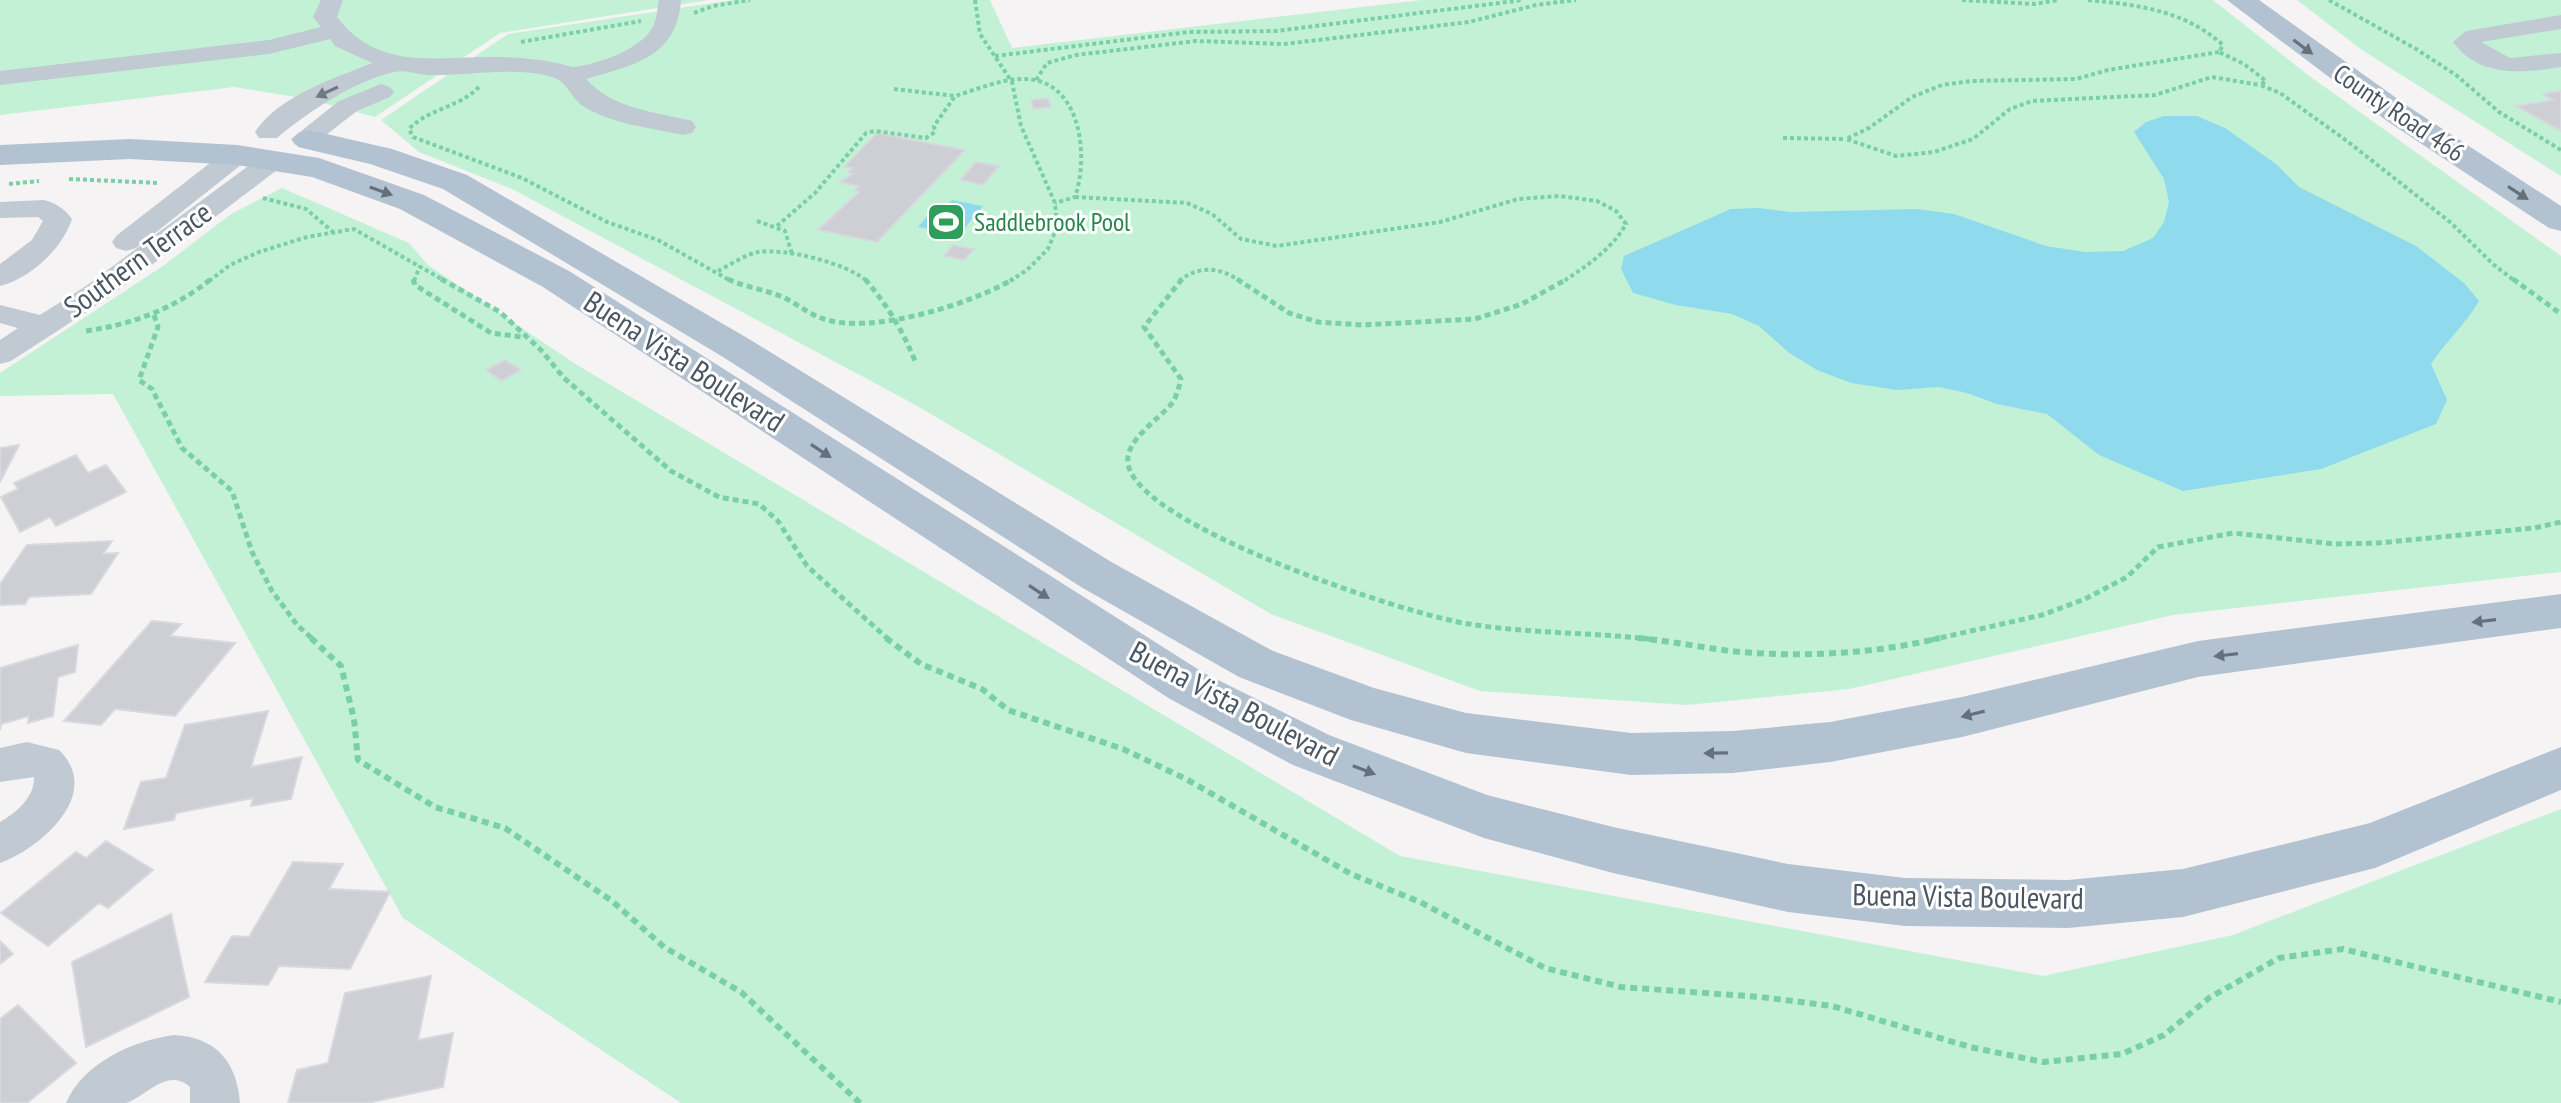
<svg xmlns="http://www.w3.org/2000/svg" width="2561" height="1103" viewBox="0 0 2561 1103" font-family="'PT Sans Narrow',sans-serif">
  <style>
    .green { fill: #c3f1d5 }
    .water { fill: #90daee }
    .building { fill: #cdcfd5; stroke: #d7d9de; stroke-width: 2 }
    .lines { fill: none; stroke-linecap: round; stroke-linejoin: round }
    .path-far2 { stroke: #7ad0a6; stroke-width: 4; stroke-dasharray: 4 3; stroke-linecap: butt }
    .path-far1 { stroke: #7ad0a6; stroke-width: 5; stroke-dasharray: 6 4; stroke-linecap: butt }
    .path { stroke: #7ad0a6; stroke-width: 6; stroke-dasharray: 7 5; stroke-linecap: butt }
    .minor { fill: #c1cad2; fill-rule: evenodd }
    .major { fill: #b3c2d1; fill-rule: evenodd }
    .oneway { fill: #64717d }
    .oneway2 { fill: #6e7983 }
    .labels { text-anchor: middle; stroke-width: 6; stroke-linejoin: round; paint-order: stroke }
    .far-street-label { font-size: 26px; fill: #4a5661; stroke: #fff }
    .far-leisure-label { font-size: 26px; fill: #27864d; stroke: #fff; text-anchor: start }
    .street-label { font-size: 30px; fill: #4a5661; stroke: #fff }
  </style>
  <rect width="100%" height="100%" fill="#f5f3f3"/>
  <path class="green" d="M 0,0 L 708,0 L 500,33 L 375,117 L 308,99 L 234,87 L 0,115 Z
    M 733,0 L 990,0 L 1012,48 L 1422,0 L 2213,0 L 2308,75 L 2561,256 L 2561,572 L 2173,615 L 1849,689 L 1687,705 L 1480,691 L 1271,614 L 912,403 L 512,189 L 419,152 L 381,120 L 508,34 Z
    M 2297,0 L 2561,0 L 2561,176 L 2362,50 Z
    M 282,188 L 409,243 L 428,265 L 577,365 L 1400,856 L 2043,976 L 2233,935 L 2561,809 L 2561,1103 L 681,1103 L 403,918 L 113,394 L 0,396 L 0,373 L 163,266 L 231,214 Z"/>
  <path class="water" d="M 2164,116 L 2197,116 L 2225,128 L 2276,164 L 2299,187 L 2416,246 L 2464,283 L 2479,301 C 2466,324 2446,341 2431,364 L 2447,400 L 2436,424 L 2321,469 L 2183,491 L 2099,455 L 2047,414 L 1997,404 L 1967,393 L 1939,387 L 1897,390 L 1851,383 L 1817,370 L 1788,352 L 1759,326 L 1732,314 L 1676,305 L 1633,293 L 1621,269 L 1624,256 L 1731,209 L 1759,208 L 1791,212 L 1917,209 L 1954,214 L 2046,246 L 2085,252 L 2123,251 L 2153,238 L 2164,222 L 2169,202 L 2164,179 L 2134,132 L 2146,122 Z
    M 952,200 L 983,206 L 959,235 L 918,227 L 928,215 L 938,216 Z"/>
  <path class="building" d="M 2561,91 L 2561,131 L 2516,106 L 2553,100 L 2543,94 Z
    M 1048,98 L 1051,107 L 1033,109 L 1031,100 Z
    M 877,133 L 965,150 L 877,242 L 818,230 L 859,192 L 855,191 L 859,186 L 839,182 L 853,174 L 848,173 L 852,168 L 844,167 Z
    M 976,162 L 999,166 L 983,185 L 960,180 Z
    M 953,245 L 974,249 L 964,260 L 944,256 Z
    M 505,360 L 521,370 L 501,381 L 486,370 Z
    M 19,445 L 0,482 L 0,448 Z
    M 76,455 L 88,473 L 106,465 L 126,492 L 56,526 L 50,517 L 20,532 L 1,497 L 18,489 L 14,483 Z
    M 112,541 L 103,554 L 118,553 L 91,594 L 29,597 L 25,604 L 0,605 L 0,584 L 27,545 Z
    M 152,621 L 181,624 L 170,636 L 235,643 L 175,716 L 115,709 L 101,725 L 64,721 Z
    M 78,645 L 75,672 L 58,677 L 53,716 L 28,723 L 29,716 L 1,724 L 0,730 L 0,668 Z
    M 268,711 L 251,767 L 302,757 L 291,799 L 251,806 L 253,798 L 176,813 L 174,820 L 124,829 L 141,782 L 166,778 L 185,725 Z
    M 106,841 L 153,870 L 108,908 L 99,903 L 48,946 L 1,913 L 76,852 L 86,858 Z
    M 293,862 L 343,864 L 329,889 L 390,892 L 350,969 L 279,966 L 268,985 L 205,982 L 232,936 L 249,937 Z
    M 171,914 L 189,997 L 86,1047 L 72,962 Z
    M 0,941 L 13,954 L 0,964 Z
    M 431,976 L 418,1040 L 453,1033 L 443,1087 L 367,1103 L 288,1103 L 297,1070 L 328,1063 L 345,993 Z
    M 18,1005 L 76,1063 L 27,1103 L 0,1103 L 0,1019 Z"/>
  <g class="lines">
    <path class="path-far2" d="M 975,0 L 980,34 L 1012,82 L 1021,126 L 1055,203 L 1057,227 L 1048,249 L 1027,270 L 1010,281
      M 1962,0 L 2035,4 L 2058,0
      M 2088,0 C 2138,5 2184,10 2223,45 L 2219,52 L 2244,64 L 2266,81 L 2260,85 L 2280,93 L 2347,141 L 2450,222 L 2494,265 L 2515,281
      M 2329,0 L 2416,49 L 2456,75 L 2499,112 L 2561,150
      M 694,13 L 713,6 L 750,0
      M 521,42 L 641,21
      M 2219,52 L 2108,70 L 2076,79 L 1971,81 L 1942,85 L 1912,97 L 1869,128 L 1846,139 L 1896,156 L 1934,152 L 1973,139 L 2010,109 L 2032,101 L 2155,95 L 2212,77 L 2260,85
      M 995,56 L 1189,32 L 1276,31 L 1523,0
      M 1036,80 L 1047,63 L 1076,55 L 1196,41 L 1284,44 L 1335,38 L 1469,22 L 1536,5 L 1576,0
      M 479,87 C 459,108 429,108 409,129 L 413,137 L 522,178 L 607,222 L 658,240 L 731,281
      M 894,89 L 955,96
      M 1783,138 L 1846,139
      M 69,179 L 159,183
      M 9,184 L 39,181
      M 1075,197 L 1187,203 L 1212,214 L 1241,239 L 1277,246 L 1440,222 L 1518,199 L 1560,196 L 1597,201 L 1616,211 L 1626,224 C 1612,249 1588,265 1564,281
      M 263,198 L 306,209 L 333,232
      M 757,221 L 785,231 L 792,254
      M 777,226 L 815,193 L 866,133 L 875,131 L 926,138 L 935,132 L 934,126 L 955,96 C 979,89 1009,75 1035,80 C 1083,90 1088,160 1075,197 L 1055,203
      M 718,271 C 730,265 746,254 758,252 C 786,248 846,263 867,281
      M 209,281 L 230,265 L 259,252 L 307,237 L 354,229 L 445,281
      M 414,281 L 420,266
      M 1179,281 C 1199,265 1220,267 1240,281"/>
    <path class="path-far1" d="M 413,279 L 415,285 L 491,333 L 523,337
      M 441,279 L 500,312 L 541,350 L 564,378 L 671,471 L 719,497 L 759,504 L 778,521 L 807,566 L 889,640
      M 728,279 C 744,287 763,289 780,296 C 795,302 808,314 824,319 C 871,335 972,304 1013,279
      M 865,279 C 887,305 902,329 915,361
      M 1182,279 L 1144,327 L 1181,379 C 1179,387 1177,395 1173,402 C 1160,419 1124,440 1128,464 C 1139,527 1408,615 1469,624 C 1531,634 1594,632 1657,640
      M 1237,279 L 1289,313 L 1318,322 L 1363,325 L 1475,319 L 1522,304 L 1567,279
      M 2513,279 L 2561,314
      M 154,315 L 158,327 L 139,380 L 152,389 L 182,448 L 232,491 L 252,552 L 272,591 L 298,626 L 314,640
      M 86,331 C 133,324 174,309 211,279
      M 1931,640 L 2042,615 L 2085,599 L 2127,577 L 2158,547 L 2233,533 L 2335,544 L 2378,543 L 2534,528 L 2561,522"/>
    <path class="path" d="M 311,638 L 341,666 L 354,719 L 358,760 L 435,807 L 505,828 L 612,901 L 664,947 L 741,992 L 860,1103
      M 886,638 L 921,664 L 982,689 L 1008,710 L 1123,749 L 1186,779 L 1351,874 L 1420,902 L 1545,968 L 1621,987 L 1761,997 L 1832,1006 L 1970,1047 L 2043,1062 L 2122,1054 L 2164,1035 L 2209,998 L 2279,958 L 2343,949 L 2561,1002
      M 1638,638 C 1669,641 1700,647 1730,651 C 1799,658 1873,654 1940,638"/>
    <path class="minor" d="M 321,0 L 343,0 L 337,17 C 379,72 436,56 496,57 C 516,57 538,59 557,63 C 563,64 569,67 575,67 C 598,64 638,50 651,30 C 657,21 657,10 659,0 L 681,0 C 677,58 633,65 586,79 C 613,109 655,112 692,121 L 696,127 L 692,133 L 683,135 C 651,128 611,124 583,106 C 571,98 567,81 552,77 C 513,66 470,76 430,75 C 419,75 405,69 394,72 C 354,81 308,112 277,138 L 259,138 L 255,132 C 280,95 333,79 372,63 L 335,46 L 330,39 L 269,54 L 0,85 L 0,71 L 269,40 L 321,27 L 313,17 Z
      M 2561,15 L 2561,29 L 2481,42 L 2510,58 L 2561,53 L 2561,67 C 2523,73 2479,78 2453,42 L 2466,31 Z
      M 381,84 L 390,87 L 394,92 L 390,97 L 357,111 L 313,145 L 295,145 L 291,139 L 339,101 Z
      M 237,147 L 246,149 L 250,155 L 246,161 L 136,248 L 126,251 L 116,248 L 112,242 L 116,236 L 228,149 Z
      M 272,153 L 281,155 L 285,161 L 281,167 L 108,298 L 11,361 L 0,364 L 0,340 L 18,328 L 0,323 L 0,305 L 40,315 L 86,286 L 263,155 Z
      M 44,200 C 56,203 65,209 72,219 C 62,249 31,278 0,286 L 0,264 L 32,240 L 43,221 L 38,217 L 0,218 L 0,202 Z
      M 27,742 L 59,750 C 104,793 41,848 0,863 L 0,822 C 16,813 35,797 34,777 L 0,782 L 0,748 Z
      M 174,1035 C 216,1037 237,1062 240,1103 L 190,1103 L 190,1087 C 168,1066 144,1098 126,1103 C 108,1103 84,1103 66,1103 C 83,1063 132,1041 174,1035 Z"/>
    <path class="major" d="M 2227,0 L 2259,0 L 2409,107 L 2561,206 L 2561,231 L 2549,228 L 2387,121 Z
      M 309,130 L 392,149 L 467,175 L 749,339 L 1113,563 L 1273,651 L 1374,688 L 1466,713 L 1631,733 L 1733,731 L 1830,722 L 1962,697 L 2198,641 L 2561,594 L 2561,628 L 2198,677 L 1962,737 L 1830,762 L 1733,773 L 1631,775 L 1466,753 L 1351,720 L 1239,677 L 1081,587 L 723,357 L 443,189 L 370,164 L 298,147 L 293,140 L 298,133 Z
      M 130,139 L 237,145 L 319,158 L 424,195 L 569,271 L 1204,673 L 1329,735 L 1487,795 L 1613,827 L 1788,864 L 1905,878 L 2068,880 L 2183,869 L 2370,823 L 2561,747 L 2561,790 L 2375,868 L 2183,917 L 2068,928 L 1905,926 L 1788,912 L 1613,873 L 1484,838 L 1293,765 L 1170,699 L 543,287 L 400,209 L 312,177 L 237,165 L 130,159 L 0,165 L 0,145 Z"/>
  </g>
  <defs><path id="oneway-solid" d="M-6-.8H1V-3.2L6.5 0L1 3.2V.8H-6Z" transform="scale(2)"/></defs>
  <g class="oneway">
    <use href="#oneway-solid" transform="translate(2303 47) rotate(37)"/>
    <use href="#oneway-solid" transform="translate(381 191) rotate(20)"/>
    <use href="#oneway-solid" transform="translate(2518 193) rotate(33)"/>
    <use href="#oneway-solid" transform="translate(821 451) rotate(33)"/>
    <use href="#oneway-solid" transform="translate(1039 592) rotate(33)"/>
    <use href="#oneway-solid" transform="translate(2484 621) rotate(173)"/>
    <use href="#oneway-solid" transform="translate(2226 655) rotate(173)"/>
    <use href="#oneway-solid" transform="translate(1973 714) rotate(166)"/>
    <use href="#oneway-solid" transform="translate(1716 753) rotate(179)"/>
    <use href="#oneway-solid" transform="translate(1364 770) rotate(21)"/>
  </g>
  <use class="oneway2" href="#oneway-solid" transform="translate(327 92) rotate(155)"/>
  <defs>
    <g id="stadium-square" transform="scale(2)"><rect x="-9" y="-9" width="18" height="18" rx="4" fill="#2e9e5b" stroke="#fff"/><path d="M0-5a6.5 5 0 1 0 0 10a6.5 5 0 1 0 0-10ZM-3.5-1.8h7v3.6h-7Z" fill="#fff"/></g>
  </defs>
  <g fill-rule="evenodd">
    <use href="#stadium-square" x="946" y="222"/>
  </g>
  <g class="labels">
    <g class="far-street-label">
      <text transform="translate(2399 113) rotate(34)" y="9">County Road 466</text>
    </g>
    <g class="far-leisure-label">
      <text x="974" y="231">Saddlebrook Pool</text>
    </g>
    <g class="street-label">
      <text transform="translate(138 260) rotate(-36)" y="10">Southern Terrace</text>
      <text transform="translate(684 362) rotate(33)" y="10">Buena Vista Boulevard</text>
      <text transform="translate(1234 704) rotate(28)" y="10">Buena Vista Boulevard</text>
      <text transform="translate(1968 897) rotate(1)" y="10">Buena Vista Boulevard</text>
    </g>
  </g>
</svg>
